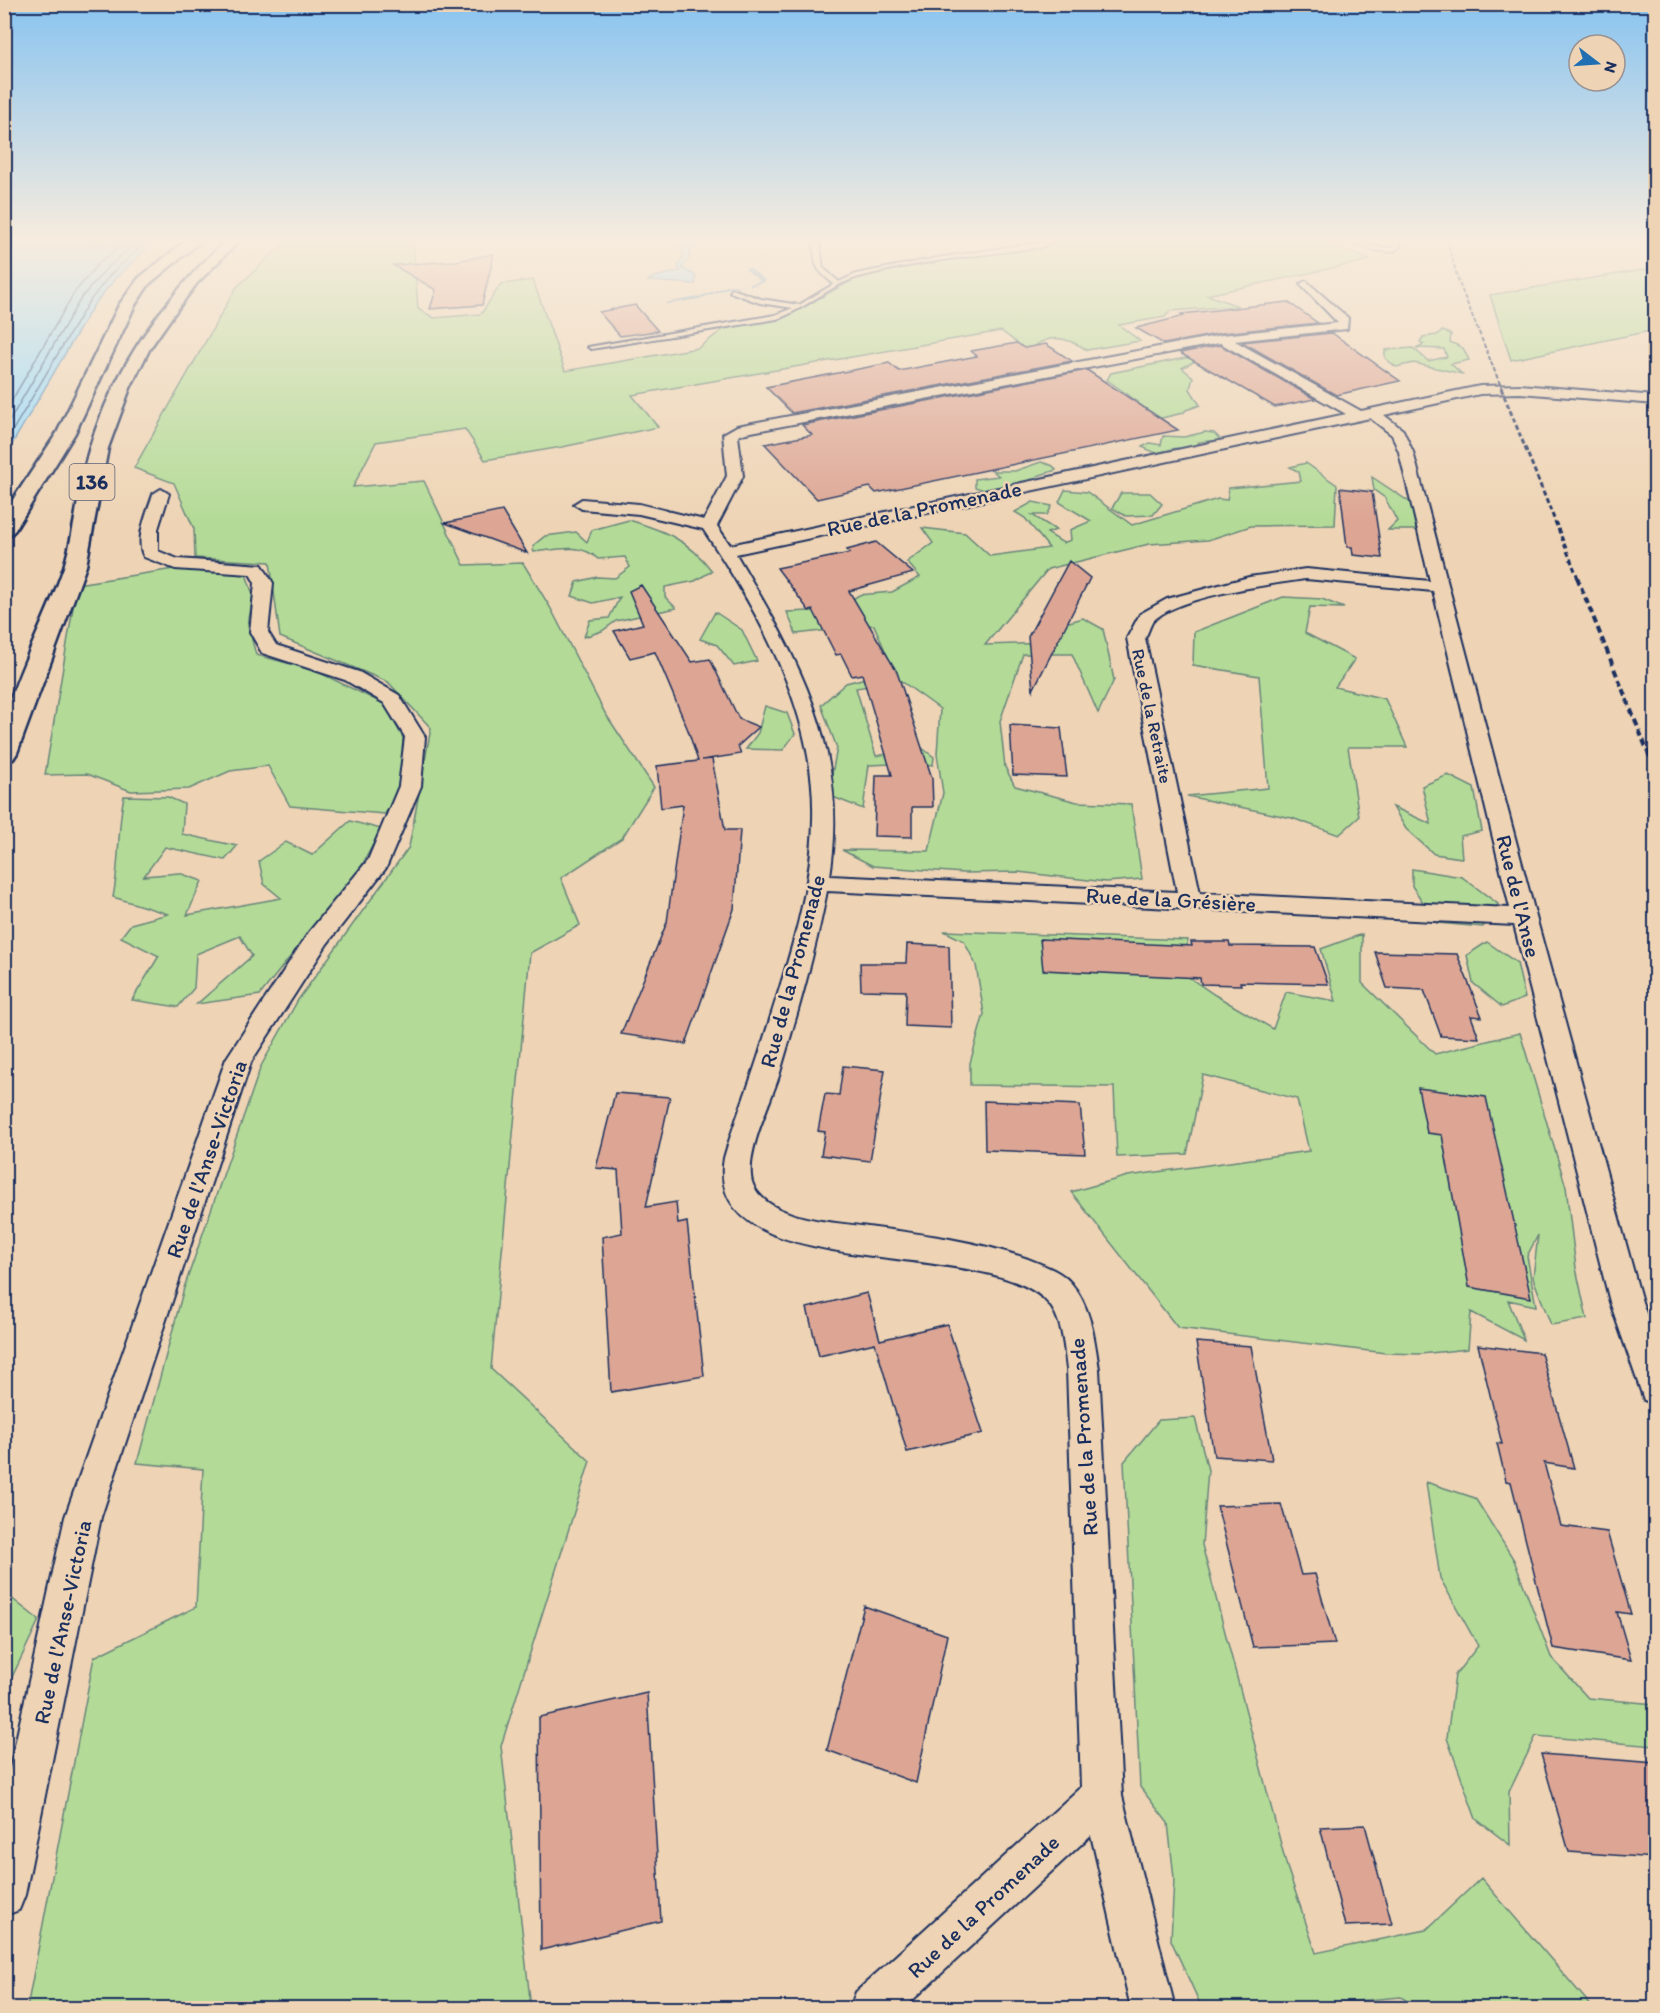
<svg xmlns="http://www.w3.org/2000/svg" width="1660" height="2013" viewBox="0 0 1660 2013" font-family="Itim,sans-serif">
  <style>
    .green { fill: #b3db97; stroke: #67857a; stroke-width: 1.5 }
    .water { fill: #9adbfc; stroke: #6796bd; stroke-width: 1.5 }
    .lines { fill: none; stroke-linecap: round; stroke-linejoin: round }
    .shore { stroke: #4e749d; stroke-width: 1.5 }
    .stream { fill: #6796bd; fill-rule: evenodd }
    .building { fill: #dda694; stroke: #1b2f5e; stroke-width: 1.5 }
    .lane-casing { stroke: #1b2f5e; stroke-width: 4 }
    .street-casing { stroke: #1b2f5e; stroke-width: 4 }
    .primary-casing { stroke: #1b2f5e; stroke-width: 5 }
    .lane { fill: #eed4b5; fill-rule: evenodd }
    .street { fill: #eed4b5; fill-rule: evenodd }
    .primary { fill: #eed4b5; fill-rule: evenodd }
    .rail-far2 { stroke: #1b2f5e; stroke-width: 2; stroke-dasharray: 4.5 2; stroke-linecap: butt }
    .rail-far1 { stroke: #1b2f5e; stroke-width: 3; stroke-dasharray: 5 3; stroke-linecap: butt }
    .rail { stroke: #1b2f5e; stroke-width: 4; stroke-dasharray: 7 4; stroke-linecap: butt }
    .labels { text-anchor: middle; stroke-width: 5; stroke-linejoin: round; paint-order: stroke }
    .far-street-label { font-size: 18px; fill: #1b2f5e; stroke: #eed4b5 }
    .shield { fill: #eed4b5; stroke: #5a6078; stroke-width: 1.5 }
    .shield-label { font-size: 21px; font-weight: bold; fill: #1b2f5e }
    .street-label { font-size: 22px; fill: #1b2f5e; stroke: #eed4b5 }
  </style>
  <rect width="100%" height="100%" fill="#eed4b5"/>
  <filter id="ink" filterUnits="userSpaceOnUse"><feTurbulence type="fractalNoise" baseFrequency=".0167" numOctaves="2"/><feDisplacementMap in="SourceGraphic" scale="12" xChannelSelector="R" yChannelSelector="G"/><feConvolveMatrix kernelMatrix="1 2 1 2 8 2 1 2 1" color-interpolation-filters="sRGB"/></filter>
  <g filter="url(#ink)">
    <path class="green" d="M 288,240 L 413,240 L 418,309 L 434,318 L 481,314 L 501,284 L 533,280 L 565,371 L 698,348 L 724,329 L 784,317 L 868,272 L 1049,245 L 1041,240 L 1320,240 L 1370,260 L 1207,295 L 1238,306 L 1170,311 L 1165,317 L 1119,325 L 1140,341 L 1087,350 C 1065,336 1048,333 1028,351 L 1001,331 L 632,395 L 658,427 L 562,447 L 485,460 L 465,429 L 376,442 L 353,487 L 424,481 L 464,565 L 523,563 L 550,607 L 605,713 L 654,787 L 622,838 L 561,878 L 580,925 L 530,953 L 491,1369 L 590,1461 L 501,1746 L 531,2008 L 27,2008 L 94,1657 L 196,1607 L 203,1469 L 137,1463 L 184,1288 L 261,1066 L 298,1000 L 409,847 L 431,728 L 388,682 L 280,637 L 270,562 L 195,558 L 194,529 L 174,483 L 134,468 L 236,288 Z
      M 1655,268 L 1655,330 L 1511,360 L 1490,295 Z
      M 1442,331 L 1451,334 L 1450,342 L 1463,348 L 1469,360 L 1451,364 L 1462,374 L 1414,363 L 1396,367 L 1385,358 L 1385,350 L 1413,348 L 1428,361 L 1447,357 L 1444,349 L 1416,348 L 1424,344 L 1420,342 L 1423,337 L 1437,335 Z
      M 1210,353 L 1182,368 L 1193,377 L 1190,389 L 1200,405 L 1186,410 L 1183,413 L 1140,423 L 1092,412 L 1138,402 L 1107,380 L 1111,373 Z
      M 1205,432 L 1214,433 L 1221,440 L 1199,442 L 1192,450 L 1177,448 L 1156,453 L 1142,447 L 1150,443 L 1161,445 L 1163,436 L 1184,437 Z
      M 1041,462 L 1053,466 L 1056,470 L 1037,476 L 1041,489 L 1021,493 L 1009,485 L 987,491 L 975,487 L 975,479 L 999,476 L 993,471 L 1015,471 Z
      M 1306,463 L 1337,485 L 1335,525 L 1251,526 L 1208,540 L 1149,544 L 1048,569 L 985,645 L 1056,643 L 1066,623 L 1083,618 L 1103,629 L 1114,680 L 1098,713 L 1072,654 L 1023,654 L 1000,721 L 1005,767 L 1015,786 L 1077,802 L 1131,804 L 1142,879 L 1106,882 L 1018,872 L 963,873 L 873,866 L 842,850 L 929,851 L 943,793 L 937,754 L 940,709 L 901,681 L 856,688 L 876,756 L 922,748 L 934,757 L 933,765 L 915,763 L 869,765 L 863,809 L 828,795 L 837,748 L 821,705 L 846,683 L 894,671 L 874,625 L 796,634 L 787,612 L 836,610 L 859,595 L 892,592 L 920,577 L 907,562 L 933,543 L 922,528 L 965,533 L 990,556 L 1049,548 L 1025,518 L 1015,512 L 1033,502 L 1052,506 L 1047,515 L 1032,515 L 1056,530 L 1047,533 L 1063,543 L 1071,540 L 1070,530 L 1091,521 L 1059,502 L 1065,490 L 1087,492 L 1132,525 L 1218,499 L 1227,500 L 1229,488 L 1301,481 L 1299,472 L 1290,467 Z
      M 1372,477 L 1411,503 L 1417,530 L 1388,530 L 1397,521 L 1385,498 L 1374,490 Z
      M 1121,493 L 1150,493 L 1162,504 L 1153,515 L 1126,516 L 1112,508 Z
      M 629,520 C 665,531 689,540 712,571 L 695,581 L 665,587 L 665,597 L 676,608 L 616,621 L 602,631 L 584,637 L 590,620 L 609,618 L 620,597 L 593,603 L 572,596 L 577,582 L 597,577 L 615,578 L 630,567 L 625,557 L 598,559 C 581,542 555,550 533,552 L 534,545 L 545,536 L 576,532 L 587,542 L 592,530 Z
      M 174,569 L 246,574 L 253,595 L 248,625 L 256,655 L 314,670 L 384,704 L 403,738 L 401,784 L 385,814 L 290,806 L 268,766 L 230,771 L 189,789 L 131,791 L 87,774 L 45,775 L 77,584 Z
      M 1283,597 L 1322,599 L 1344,608 L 1310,607 L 1305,633 L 1355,659 L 1335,687 L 1385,699 L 1407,747 L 1348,747 L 1359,817 L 1339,835 L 1292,818 L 1187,796 L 1268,788 L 1259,676 L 1193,665 L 1194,632 Z
      M 715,612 L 742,630 L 757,661 L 734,666 L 717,645 L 700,639 Z
      M 765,706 L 787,713 L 795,734 L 783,750 L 746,749 L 758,733 Z
      M 1448,775 L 1474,788 L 1482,831 L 1460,836 L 1462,858 L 1434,854 L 1406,829 L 1393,807 L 1431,824 L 1422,786 Z
      M 124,796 L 168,797 L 184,804 L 182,834 L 237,846 L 225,860 L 165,847 L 144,876 L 179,873 L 202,881 L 187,915 L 281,898 L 264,884 L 259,861 L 286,842 L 312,855 L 350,821 L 381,829 L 361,867 L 260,995 L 197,1004 L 252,956 L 240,936 L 196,954 L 194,988 L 178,1007 L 132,1000 L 159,956 L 121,937 L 131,924 L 168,914 L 113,897 C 120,863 117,830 124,796 Z
      M 1412,869 L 1462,877 L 1498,904 L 1483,927 L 1437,923 L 1412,886 Z
      M 944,931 L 1188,940 L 1181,972 L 1215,995 L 1273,1029 L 1286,992 L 1336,1001 L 1321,949 L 1362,934 L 1362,983 L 1435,1054 L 1520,1033 L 1566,1187 L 1576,1268 L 1587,1319 L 1551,1325 L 1533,1278 L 1538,1235 L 1527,1256 L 1536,1306 L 1508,1300 L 1524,1340 L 1471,1312 L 1468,1349 L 1420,1354 L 1386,1353 L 1178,1328 L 1071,1192 L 1128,1176 L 1309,1151 L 1297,1099 L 1203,1075 L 1187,1154 L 1117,1157 L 1114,1087 L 970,1085 L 970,1063 L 984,1014 L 976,965 L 964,941 Z
      M 1487,942 L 1517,963 L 1525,998 L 1502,1007 L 1473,983 L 1467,955 Z
      M 1195,1418 L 1208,1470 L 1202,1545 L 1287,1867 L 1316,1953 L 1426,1930 L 1481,1878 L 1593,2008 L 1418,2008 L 1401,1997 L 1276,2008 L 1202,2008 L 1171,1940 L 1174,1878 L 1168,1823 L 1140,1787 L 1124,1462 L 1159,1420 Z
      M 1426,1482 L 1475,1498 L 1514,1560 L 1551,1657 L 1588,1698 L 1655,1704 L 1655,1746 L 1536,1736 L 1509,1792 L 1510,1845 L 1476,1819 L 1447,1738 L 1455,1675 L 1478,1646 L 1440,1578 Z
      M 5,1593 L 39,1620 L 5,1692 Z"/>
    <path class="water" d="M 5,240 L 155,240 L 115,279 L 93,306 L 5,456 Z
      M 681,240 L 711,240 L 690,249 L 690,257 L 682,268 L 696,276 L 695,284 L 648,281 L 655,277 L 680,271 L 678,266 L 684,254 L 678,245 Z"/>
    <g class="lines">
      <path class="shore" d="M 4,414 L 74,293 L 98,264 L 126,240
        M 4,430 L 81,298 L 105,270 L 138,240
        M 4,445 L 88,303 L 110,275 L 148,240"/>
      <path class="stream" d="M 746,268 L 750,268 L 765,280 L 765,282 L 750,286 L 750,284 L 760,281 L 746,270 Z
        M 730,285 L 744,286 L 731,287 L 699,299 L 667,304 L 665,303 L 698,297 Z"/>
    </g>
    <path class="building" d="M 494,254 L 482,305 L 430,309 L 436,290 L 393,265 L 456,261 Z
      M 1288,302 L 1318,323 L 1222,333 L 1164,344 L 1136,328 L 1184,316 L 1181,314 Z
      M 635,305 L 658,331 L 620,336 L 599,312 Z
      M 1332,333 L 1400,381 L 1336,395 L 1242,342 Z
      M 1017,343 L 1024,348 L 1046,344 L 1072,361 L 792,413 L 766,387 L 889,363 L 899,371 L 977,356 L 971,351 Z
      M 1220,345 L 1315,399 L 1275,407 L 1180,353 Z
      M 1087,370 L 1178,430 L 876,493 L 870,487 L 817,499 L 765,444 L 812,435 L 802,425 Z
      M 1340,488 L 1372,492 L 1382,558 L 1353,555 L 1352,547 L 1347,547 Z
      M 502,511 L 527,553 L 445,523 Z
      M 876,542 L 913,573 L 849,591 L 897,672 L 932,778 L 933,807 L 912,807 L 912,837 L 874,836 L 876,775 L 892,775 L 862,674 L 852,676 L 841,654 L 836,655 L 813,610 L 809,611 L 777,568 L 850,553 L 847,550 Z
      M 1069,561 L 1090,578 L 1033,690 L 1028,637 Z
      M 641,585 L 692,662 L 710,659 L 739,719 L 759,727 L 738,746 L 741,754 L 702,760 L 712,759 L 725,830 L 740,830 L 734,909 L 686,1044 L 621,1034 L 667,922 L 683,805 L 661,808 L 657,766 L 698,761 L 688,730 L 655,652 L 630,658 L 614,631 L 643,624 L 629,591 Z
      M 1010,725 L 1061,728 L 1067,777 L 1013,775 Z
      M 1040,939 L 1192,946 L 1191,942 L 1229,942 L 1230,946 L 1315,947 L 1328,984 L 1240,982 L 1241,985 L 1201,984 L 1200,978 L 1043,970 Z
      M 907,944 L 949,946 L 951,1028 L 905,1026 L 906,991 L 861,990 L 860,963 L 906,963 Z
      M 1375,952 L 1457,954 L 1482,1017 L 1471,1016 L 1479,1038 L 1441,1036 L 1424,990 L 1387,988 Z
      M 843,1066 L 885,1070 L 870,1161 L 821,1155 L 825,1132 L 818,1131 L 825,1094 L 839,1095 Z
      M 1418,1088 L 1486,1097 L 1531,1298 L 1469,1287 L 1442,1135 L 1427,1133 Z
      M 615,1093 L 670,1097 L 646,1207 L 676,1202 L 678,1224 L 687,1222 L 704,1376 L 611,1392 L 602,1237 L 622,1233 L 618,1170 L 596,1168 Z
      M 984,1101 L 1080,1105 L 1085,1154 L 985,1150 Z
      M 867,1293 L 880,1340 L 947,1324 L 983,1433 L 907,1452 L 875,1343 L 819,1356 L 807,1308 Z
      M 1196,1342 L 1251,1346 L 1272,1460 L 1214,1456 Z
      M 1478,1345 L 1541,1353 L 1574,1468 L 1544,1463 L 1561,1526 L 1607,1532 L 1631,1614 L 1617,1612 L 1631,1660 L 1553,1648 L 1511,1482 L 1506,1481 L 1497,1443 L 1502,1444 Z
      M 1281,1504 L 1301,1575 L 1315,1574 L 1335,1644 L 1253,1647 L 1217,1506 Z
      M 864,1606 L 947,1635 L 916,1783 L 827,1750 Z
      M 647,1693 L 661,1921 L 541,1950 L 539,1717 Z
      M 1541,1754 L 1656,1763 L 1656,1858 L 1569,1852 Z
      M 1365,1825 L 1392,1924 L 1345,1926 L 1320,1827 Z"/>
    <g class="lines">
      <g class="lane-casing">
        <path id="lane" d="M 814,240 L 819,240 L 823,268 L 839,282 L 856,274 L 937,258 L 1055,240 L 1042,247 C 981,255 918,261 859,277 C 829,285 806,309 777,319 L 591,349 L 588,347 L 775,315 L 793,308 L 760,303 L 730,292 L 732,289 L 761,299 L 799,305 L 834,284 C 814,269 814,263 814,240 Z
          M 1346,240 L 1353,240 L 1375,247 L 1392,248 L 1394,246 L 1394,240 L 1398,240 L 1400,246 L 1393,252 L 1372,250 Z"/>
      </g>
      <g class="street-casing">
        <path id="street" d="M 1306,281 L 1348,318 L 1347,329 L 1235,341 L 1361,411 L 1480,386 L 1520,385 L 1656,396 L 1656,404 L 1520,393 L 1480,394 L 1384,415 L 1403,430 L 1413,452 L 1536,917 L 1642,1302 L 1656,1341 L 1656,1404 L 1644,1400 L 1610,1302 L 1514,925 L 827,891 C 815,954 797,1015 779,1076 C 770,1104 748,1147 751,1176 C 752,1193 769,1205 784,1211 C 810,1222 841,1223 868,1227 C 922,1234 977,1241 1028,1259 C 1043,1265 1061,1271 1071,1283 C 1091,1306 1095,1341 1099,1369 L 1122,1796 L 1175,2008 L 1131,2008 L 1091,1835 L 904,2008 L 850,2008 L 856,1992 L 1081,1787 L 1067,1369 C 1064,1348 1063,1321 1049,1304 C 992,1233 701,1290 724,1158 C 734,1122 748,1089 759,1054 C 782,979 812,898 813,819 C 816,714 760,614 703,529 L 639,514 L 582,509 L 574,504 L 582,499 L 639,504 L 704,520 L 727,476 L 723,434 L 737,426 L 1222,335 L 1338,323 L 1302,286 L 1300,284 ZM 1220,343 L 1346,414 L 730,545 L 717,526 L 743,476 L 738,436 L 746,433 ZM 1370,418 L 1392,435 L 1399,452 L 1430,581 L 1306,569 L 1249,577 L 1167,599 L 1140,614 L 1127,638 L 1177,892 L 830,876 C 850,749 798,659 736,554 ZM 1306,579 L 1433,591 L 1510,908 L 1200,893 L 1145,638 C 1148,633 1150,625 1153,621 C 1177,596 1271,584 1306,579 Z
          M 161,489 L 169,494 L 158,529 L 158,551 L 178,559 L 262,565 L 273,583 L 268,632 L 276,645 L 359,672 L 399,695 L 425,737 L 421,786 L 386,868 L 327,944 L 251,1062 L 101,1517 L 25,1895 L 19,1910 L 4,1916 L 4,1795 L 65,1517 L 226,1059 L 309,932 L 368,860 L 399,786 L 405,737 L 384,703 L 345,680 L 262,653 L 250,632 L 255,583 L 250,574 L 175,569 L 144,557 C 134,539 148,511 153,494 Z"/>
      </g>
      <g class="primary-casing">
        <path id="primary" d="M 187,240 L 202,240 L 149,284 L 135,305 L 75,433 L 15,530 L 11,534 L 4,536 L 4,513 L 57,433 L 119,305 L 139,278 Z
          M 226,240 L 240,240 L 197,283 L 173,315 L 150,348 L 130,388 L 108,448 L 86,566 L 17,753 L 13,759 L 4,761 C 4,747 1,729 5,716 C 20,665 47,617 64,567 C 76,528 78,486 90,447 C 116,364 164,299 226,240 Z"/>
      </g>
      <use href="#lane" class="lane"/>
      <use href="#street" class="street"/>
      <use href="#primary" class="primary"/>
      <path class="rail-far2" d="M 1447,240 L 1459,283 L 1502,389"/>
      <path class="rail-far1" d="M 1501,388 L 1578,578"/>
      <path class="rail" d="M 1577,577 L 1656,772"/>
    </g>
  </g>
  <linearGradient id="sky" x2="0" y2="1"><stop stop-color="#89c4f0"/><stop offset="0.46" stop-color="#f7ecde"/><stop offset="1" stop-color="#f7ecde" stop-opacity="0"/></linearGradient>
  <rect width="1660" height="521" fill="url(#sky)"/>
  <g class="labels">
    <g class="far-street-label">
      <text transform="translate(1152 716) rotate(78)" y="6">Rue de la Retraite</text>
    </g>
    <rect class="shield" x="69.5" y="464" width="45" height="36" rx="4.5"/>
    <g class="shield-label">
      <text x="92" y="489">136</text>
    </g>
    <g class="street-label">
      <text transform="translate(924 508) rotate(-12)" y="8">Rue de la Promenade</text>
      <text transform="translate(1519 896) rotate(76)" y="8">Rue de l'Anse</text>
      <text transform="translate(1171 899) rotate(3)" y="8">Rue de la Grésière</text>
      <text transform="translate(792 971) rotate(-75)" y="8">Rue de la Promenade</text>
      <text transform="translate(206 1159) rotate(-71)" y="8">Rue de l'Anse-Victoria</text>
      <text transform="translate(1083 1437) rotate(-94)" y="8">Rue de la Promenade</text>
      <text transform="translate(62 1622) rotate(-78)" y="8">Rue de l'Anse-Victoria</text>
      <text transform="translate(983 1906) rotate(-43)" y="8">Rue de la Promenade</text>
    </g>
  </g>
  <rect width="1660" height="2013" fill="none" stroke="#eed4b5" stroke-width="24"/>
  <rect x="12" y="12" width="1636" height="1989" fill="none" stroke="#1b2f5e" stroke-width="2" filter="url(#ink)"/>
  <g transform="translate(1597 63) rotate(107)"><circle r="28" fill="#eed4b5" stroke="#9a9292" stroke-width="1.5"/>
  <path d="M0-4.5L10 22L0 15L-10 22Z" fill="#1f6fb2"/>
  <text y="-9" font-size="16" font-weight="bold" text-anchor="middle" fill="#1b2f5e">N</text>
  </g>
</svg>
